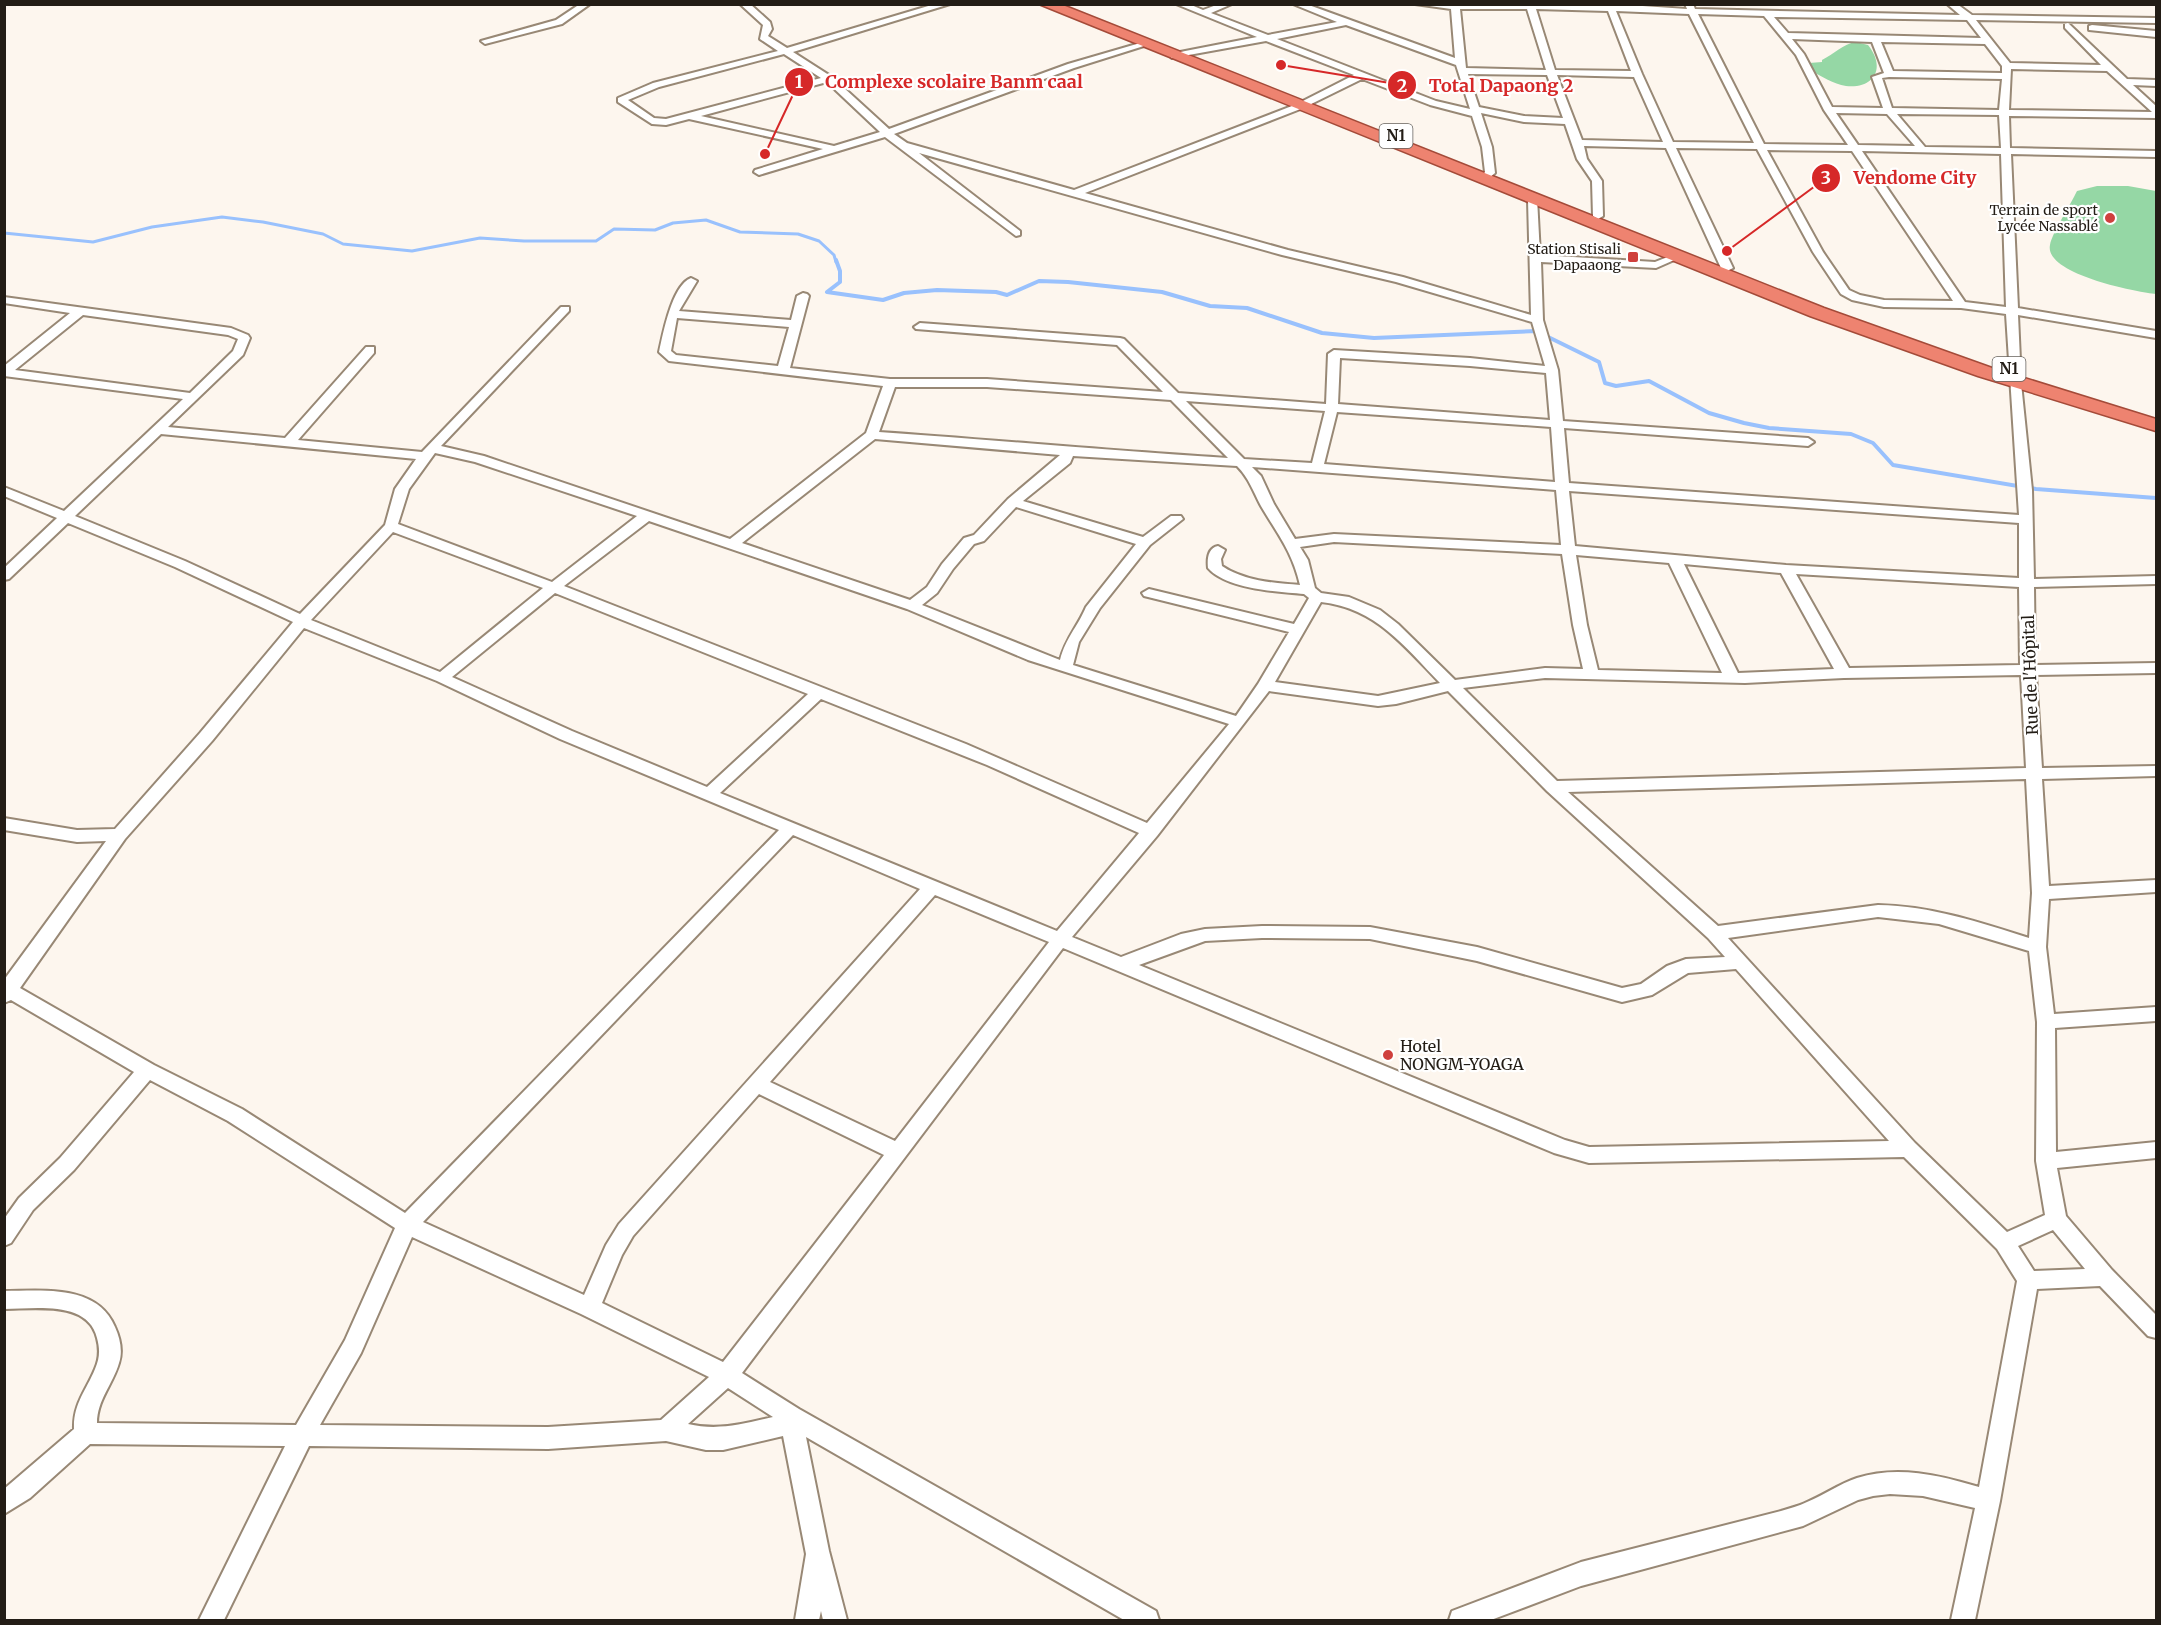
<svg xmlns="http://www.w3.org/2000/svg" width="2161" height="1625" viewBox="0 0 2161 1625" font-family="Merriweather,serif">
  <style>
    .green { fill: #95d7a5 }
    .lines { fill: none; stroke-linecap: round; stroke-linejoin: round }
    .stream-far1 { stroke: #99c1fd; stroke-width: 3 }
    .stream { stroke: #99c1fd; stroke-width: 4 }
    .minor-casing { stroke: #988875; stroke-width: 4 }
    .trunk-casing { stroke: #a44b39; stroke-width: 3 }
    .minor { fill: #fff; fill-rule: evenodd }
    .trunk { fill: #ee8370; fill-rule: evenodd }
    .poi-dot { fill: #cf403d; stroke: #fff; stroke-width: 2 }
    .labels { text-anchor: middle; stroke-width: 4.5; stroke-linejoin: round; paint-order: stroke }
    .far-poi-label { font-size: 14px; fill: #231d16; stroke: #fff; text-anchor: end }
    .shield { fill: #fff; stroke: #65615c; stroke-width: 1.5 }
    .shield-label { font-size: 15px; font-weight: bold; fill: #231d16 }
    .street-label { font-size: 16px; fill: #231d16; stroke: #fff }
    .poi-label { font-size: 16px; fill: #231d16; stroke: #fff; text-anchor: start }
    .leader { fill: none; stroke: #d62828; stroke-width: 2 }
    .callout-dot { fill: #d62828; stroke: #fff; stroke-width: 2 }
    .mark-label { font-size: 18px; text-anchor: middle; font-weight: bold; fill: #fff }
    .callout-label { font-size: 18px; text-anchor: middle; font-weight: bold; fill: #d62828; stroke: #fff; stroke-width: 4.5; stroke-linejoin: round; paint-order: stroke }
  </style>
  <rect width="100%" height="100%" fill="#fdf6ee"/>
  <path class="green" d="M 1856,42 L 1868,45 C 1886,67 1875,89 1846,86 C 1833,84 1822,76 1811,71 L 1809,63 L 1822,62 L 1822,60 C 1834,54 1843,44 1856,42 Z
    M 2097,186 L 2128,186 L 2156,191 L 2156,294 C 2136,292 2044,274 2050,245 C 2052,233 2071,204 2077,191 Z"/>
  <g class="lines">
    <path class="stream-far1" d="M 4,233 L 93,242 L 152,227 L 222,217 L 263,222 L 323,234 L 343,244 L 412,251 L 480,238 L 524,241 L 596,241 L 614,229 L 655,230 L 673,223 L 706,220 L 740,232 L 798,234 L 819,241 L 834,255 L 836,262"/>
    <path class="stream" d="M 836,260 L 840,271 L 840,282 L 827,292 L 883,300 L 904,293 L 937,290 L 996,292 L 1007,295 L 1039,281 L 1068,282 L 1162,292 L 1210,306 L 1247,308 L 1322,333 L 1374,338 L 1536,331 L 1599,362 L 1605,383 L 1616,386 L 1649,381 L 1709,413 L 1744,423 L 1769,428 L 1851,434 L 1873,443 L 1893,465 L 2036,489 L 2156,498"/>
    <g class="minor-casing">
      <path id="minor" d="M 580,4 L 590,4 L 562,24 L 485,44 L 481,41 L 556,20 Z
        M 740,4 L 750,4 L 770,22 L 772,29 L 768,36 L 787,48 L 935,4 L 950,4 L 793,52 L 832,77 L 889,129 L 1068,64 L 1147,41 L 1147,45 L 1074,68 L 894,134 L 907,143 L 1074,190 L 1297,104 L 1354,75 L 1266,41 L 1172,58 L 1170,56 L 1175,53 L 1257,37 L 1176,4 L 1189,4 L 1203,10 L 1219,4 L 1232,4 L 1211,13 L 1268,35 L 1337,22 L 1293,4 L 1306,4 L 1455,58 L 1451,9 L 1415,4 L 1613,4 L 1687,9 L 1685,4 L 1693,4 L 1695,9 L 1960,15 L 1947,4 L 1957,4 L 1972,15 L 2156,18 L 2156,23 L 1976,20 L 2010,63 L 2101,65 L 2065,28 L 2065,24 L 2068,23 L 2127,79 L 2156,80 L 2156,86 L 2133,85 L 2156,106 L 2156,118 L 2009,116 L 2010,148 L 2156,151 L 2156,157 L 2011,154 L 2018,308 L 2156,331 L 2156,338 L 2018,315 L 2021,383 L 2032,490 L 2034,579 L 2156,576 L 2156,584 L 2034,587 L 2035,665 L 2156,663 L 2156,673 L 2036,675 L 2042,768 L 2156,766 L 2156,776 L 2042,779 L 2049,886 L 2156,880 L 2156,892 L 2049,899 L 2046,947 L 2054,1014 L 2156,1007 L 2156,1021 L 2055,1028 L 2056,1152 L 2156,1142 L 2156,1158 L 2057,1168 L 2066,1216 L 2112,1270 L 2156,1315 L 2156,1338 L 2148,1336 L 2100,1286 L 2037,1289 L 2000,1501 L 1975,1620 L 1951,1620 L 1975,1508 L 1923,1496 L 1890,1494 L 1873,1496 L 1858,1500 L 1803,1526 L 1581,1586 L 1491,1620 L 1449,1620 L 1452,1611 L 1581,1562 L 1781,1511 C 1790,1508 1799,1506 1807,1502 C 1824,1495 1839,1484 1857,1478 C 1897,1465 1940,1475 1979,1487 L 2017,1281 L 1997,1249 L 1904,1157 L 1589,1163 L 1554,1153 L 1063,948 L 742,1373 L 799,1409 L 1156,1611 L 1159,1620 L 1124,1620 L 806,1437 L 829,1551 L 847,1620 L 823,1620 L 821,1611 L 819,1620 L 795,1620 L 806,1554 L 783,1436 L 723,1450 L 706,1450 L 666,1441 L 548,1449 L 309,1446 L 224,1620 L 199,1620 L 285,1446 L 90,1444 L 30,1498 L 4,1514 L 4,1489 L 74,1429 C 73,1404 86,1391 95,1369 C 100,1358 100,1349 97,1338 C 88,1300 34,1309 4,1309 L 4,1291 C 43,1291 97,1284 115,1327 C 120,1338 123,1351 119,1363 C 113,1384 97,1400 97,1423 L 296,1425 L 345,1340 L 395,1228 L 228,1121 L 150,1080 L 74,1170 L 33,1210 L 11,1243 L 4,1246 L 4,1219 L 19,1198 L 60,1158 L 134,1072 L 11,1000 L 4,1003 L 4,980 L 106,841 L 77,842 L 4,830 L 4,818 L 77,830 L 115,829 L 200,733 L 293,622 L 175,567 L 68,523 L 9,579 L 4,580 L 4,568 L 57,518 L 4,496 L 4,487 L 64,511 L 183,399 L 4,376 L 4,366 L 70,313 L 4,303 L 4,297 L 231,328 L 248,335 L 250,338 L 243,355 L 168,427 L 285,438 L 366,347 L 374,347 L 374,353 L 298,440 L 422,452 L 561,307 L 569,307 L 569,311 L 441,446 L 484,456 L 730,539 L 866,433 L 883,386 L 669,361 L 659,352 C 663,334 672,285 691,278 L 697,281 L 679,311 L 791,320 L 797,296 L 803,293 L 807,294 L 809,296 L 790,368 L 890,379 L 987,379 L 1163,392 L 1117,345 L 916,329 L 914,327 L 920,323 L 1120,338 L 1124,339 L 1178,393 L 1326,404 L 1328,354 L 1334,350 L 1470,358 L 1545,366 L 1532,322 L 1396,282 L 1282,255 L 919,153 L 1020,231 L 1020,235 L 1016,236 L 885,137 L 759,175 L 754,172 L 755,170 L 823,149 L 689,119 L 666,125 L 652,124 L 618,102 L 618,98 L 653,83 L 778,51 L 760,39 L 763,25 ZM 1460,9 L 1527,9 L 1546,70 L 1466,68 ZM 1536,9 L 1608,11 L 1631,71 L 1555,70 ZM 1616,11 L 1689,14 L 1754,143 L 1673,142 L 1642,74 ZM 1698,14 L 1764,16 L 1796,55 L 1824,110 L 1848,145 L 1764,144 ZM 1774,17 L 1967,20 L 1981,38 L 1788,33 ZM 1346,25 L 1456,65 L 1470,109 L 1436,101 L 1277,39 ZM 1792,39 L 1872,42 L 1884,73 L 1872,77 L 1883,108 L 1832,107 L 1804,54 ZM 1881,42 L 1985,44 L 2002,66 L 2002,73 L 1893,71 ZM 784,54 L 821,78 L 666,119 L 654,118 L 628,100 L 659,87 ZM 2011,69 L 2107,71 L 2152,112 L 2009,110 ZM 1468,74 L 1547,75 L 1563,118 L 1524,116 L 1479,107 ZM 1557,75 L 1634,77 L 1663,142 L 1582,140 ZM 1889,77 L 2002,79 L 1999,110 L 1892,108 L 1882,78 ZM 1362,79 L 1430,105 L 1472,116 L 1482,147 L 1485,172 L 1479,179 L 1484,182 L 1495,173 L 1492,147 L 1481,113 L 1524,122 L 1565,124 L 1577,159 L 1592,181 L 1593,216 L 1598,219 L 1603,216 L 1602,181 L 1587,159 L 1584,146 L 1666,148 L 1721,268 L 1727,271 L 1733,268 L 1676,148 L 1757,149 L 1813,252 L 1841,294 L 1852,300 L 1884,307 L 1961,308 L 2006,314 L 2019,515 L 1569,483 L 1564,428 L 1808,446 L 1814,442 L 1808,438 L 1563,421 L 1558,370 L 1543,320 L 1541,262 L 1656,268 L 1681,257 L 1675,254 L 1655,262 L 1540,255 L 1537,198 L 1528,200 L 1531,315 L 1403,277 L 1288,250 L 1085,193 L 1303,108 ZM 827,82 L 880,132 L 834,146 L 701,116 ZM 1836,113 L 1887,114 L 1915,146 L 1858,145 ZM 1897,114 L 1999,115 L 2001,148 L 1925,147 ZM 1767,150 L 1852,151 L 1953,301 L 1884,300 L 1860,295 L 1849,290 L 1823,252 ZM 1862,151 L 2001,154 L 2006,307 L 1965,302 ZM 83,315 L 228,335 L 238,339 L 233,351 L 190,393 L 15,370 ZM 677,318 L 789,327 L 778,366 L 676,355 L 671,351 ZM 1340,358 L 1470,366 L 1546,373 L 1550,420 L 1338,404 ZM 895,387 L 987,387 L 1171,400 L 1228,458 C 1112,451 996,440 879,432 ZM 1186,401 L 1325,411 L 1312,463 L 1244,459 ZM 1337,412 L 1551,427 L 1555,482 L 1324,464 ZM 161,434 L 416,459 L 395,489 L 385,525 L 300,614 L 185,561 L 75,516 ZM 875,439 L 1060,455 L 1008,499 L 974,535 L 964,538 L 942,564 L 927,587 L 910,600 L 742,543 ZM 435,453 L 475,462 L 637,516 L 552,582 L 398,524 L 409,489 ZM 1073,456 L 1237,466 C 1249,478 1253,491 1261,506 C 1278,535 1292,551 1300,585 C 1274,583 1244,581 1222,566 L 1221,559 L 1225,550 L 1218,546 C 1208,548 1207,559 1208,568 C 1226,589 1278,592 1304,594 L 1309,598 L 1294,624 L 1149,589 L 1142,593 L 1144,596 L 1289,632 L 1258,684 L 1236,716 L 1073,665 L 1079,642 L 1100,608 L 1150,545 L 1183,519 L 1181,516 L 1171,516 L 1143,537 L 1023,501 L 1070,463 ZM 1252,467 L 1556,490 L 1561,545 L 1334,534 L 1295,539 L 1274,504 L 1261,476 ZM 1569,491 L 2019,523 L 2019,578 L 1786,565 L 1575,546 ZM 1016,507 L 1136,544 L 1086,607 C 1077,628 1066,637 1060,660 L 922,605 L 937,593 L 953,569 L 974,544 L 984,541 ZM 649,521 L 907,609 L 1028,660 L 1229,724 L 1147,823 L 966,744 L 564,586 ZM 393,532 L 543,588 L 440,672 L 311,620 ZM 1334,542 L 1562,554 L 1573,625 L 1583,669 L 1545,668 L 1455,680 L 1398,624 L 1380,610 L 1349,597 L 1321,593 L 1315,588 L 1308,560 L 1300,547 ZM 1576,555 L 1669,563 L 1722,673 L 1598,670 L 1587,625 ZM 1684,564 L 1781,573 L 1834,669 L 1738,673 ZM 1796,574 L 2019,587 L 2020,665 L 1849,668 ZM 555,593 L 808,694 L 707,787 L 572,731 L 452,677 ZM 1321,602 C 1376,608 1404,646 1440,683 L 1378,696 L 1275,682 ZM 304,628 L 437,681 L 560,739 L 779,830 L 405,1213 L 242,1109 L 154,1065 L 20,988 L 125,839 L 212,741 ZM 2021,675 L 2026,768 L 1557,781 L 1463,688 L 1545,678 L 1745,683 L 1844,678 ZM 1269,691 L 1378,706 L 1396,704 L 1448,691 L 1547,791 L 1708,938 L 1725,957 L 1686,959 L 1667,966 L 1641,984 L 1622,988 L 1477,947 L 1370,927 L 1262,926 L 1205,929 L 1181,934 L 1121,957 L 1072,937 L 1157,836 ZM 821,699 L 987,765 L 1139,833 L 1057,931 L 720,793 ZM 2026,779 L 2032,893 L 2029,938 C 1979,922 1931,906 1878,905 L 1718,926 L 1568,792 ZM 793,835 L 920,889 L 619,1224 L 606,1245 L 584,1295 L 423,1222 ZM 935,895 L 1049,942 L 895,1141 L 770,1082 ZM 1878,917 L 1939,924 L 2029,951 L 2037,1022 L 2036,1161 L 2045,1215 L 2007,1232 L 1915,1143 L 1728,938 ZM 1262,938 L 1370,939 L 1477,961 L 1622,1002 L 1652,995 L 1688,973 L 1736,969 L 1889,1141 L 1589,1147 L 1565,1140 L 1139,965 L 1205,941 ZM 759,1094 L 884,1155 L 723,1362 L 602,1303 L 622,1255 L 633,1236 ZM 2053,1230 L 2085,1269 L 2034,1271 L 2018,1246 ZM 412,1237 L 581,1314 L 709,1377 L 661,1420 L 548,1427 L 320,1425 L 361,1353 ZM 728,1388 L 773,1417 C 743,1424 718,1431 688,1424 Z
        M 2092,25 L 2156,31 L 2156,37 L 2089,30 L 2089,26 Z"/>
    </g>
    <g class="trunk-casing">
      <path id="trunk" d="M 1039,4 L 1060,4 L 1824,308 L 1992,368 L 2156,419 L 2156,431 L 1978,376 L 1810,316 Z"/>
    </g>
    <use href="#minor" class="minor"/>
    <use href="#trunk" class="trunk"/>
  </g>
  <g class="poi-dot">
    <circle cx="2110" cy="218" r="6"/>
    <rect x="1627" y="251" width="12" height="12" rx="3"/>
    <circle cx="1388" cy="1055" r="6"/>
  </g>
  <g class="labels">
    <g class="far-poi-label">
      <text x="2098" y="215">Terrain de sport<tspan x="2098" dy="16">Lycée Nassablé</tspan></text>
      <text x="1621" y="254">Station Stisali<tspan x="1621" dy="16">Dapaaong</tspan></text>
    </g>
    <g class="shield">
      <rect x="1379.5" y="124" width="33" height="24" rx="4.5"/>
      <rect x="1992.5" y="357" width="33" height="24" rx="4.5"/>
    </g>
    <g class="shield-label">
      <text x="1396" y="141">N1</text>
      <text x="2009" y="374">N1</text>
    </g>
    <g class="street-label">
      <text transform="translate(2030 675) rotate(-92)" y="6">Rue de l'Hôpital</text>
    </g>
    <g class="poi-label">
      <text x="1400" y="1052">Hotel<tspan x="1400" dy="18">NONGM-YOAGA</tspan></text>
    </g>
  </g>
  <path class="leader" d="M765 154L799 82M1281 65L1402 85M1727 251L1826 178"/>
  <g class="callout-dot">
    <circle cx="765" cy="154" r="6"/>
    <circle cx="1281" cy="65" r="6"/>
    <circle cx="1727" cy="251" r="6"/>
    <circle cx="799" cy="82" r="15"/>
    <circle cx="1402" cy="85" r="15"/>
    <circle cx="1826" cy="178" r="15"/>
  </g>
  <g class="mark-label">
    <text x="799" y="88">1</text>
    <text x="1402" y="92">2</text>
    <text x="1826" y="184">3</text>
  </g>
  <g class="callout-label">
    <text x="954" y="88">Complexe scolaire Banm caal</text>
    <text x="1501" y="92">Total Dapaong 2</text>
    <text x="1915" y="184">Vendome City</text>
  </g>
  <rect width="2161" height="1625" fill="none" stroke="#231d16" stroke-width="12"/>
</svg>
